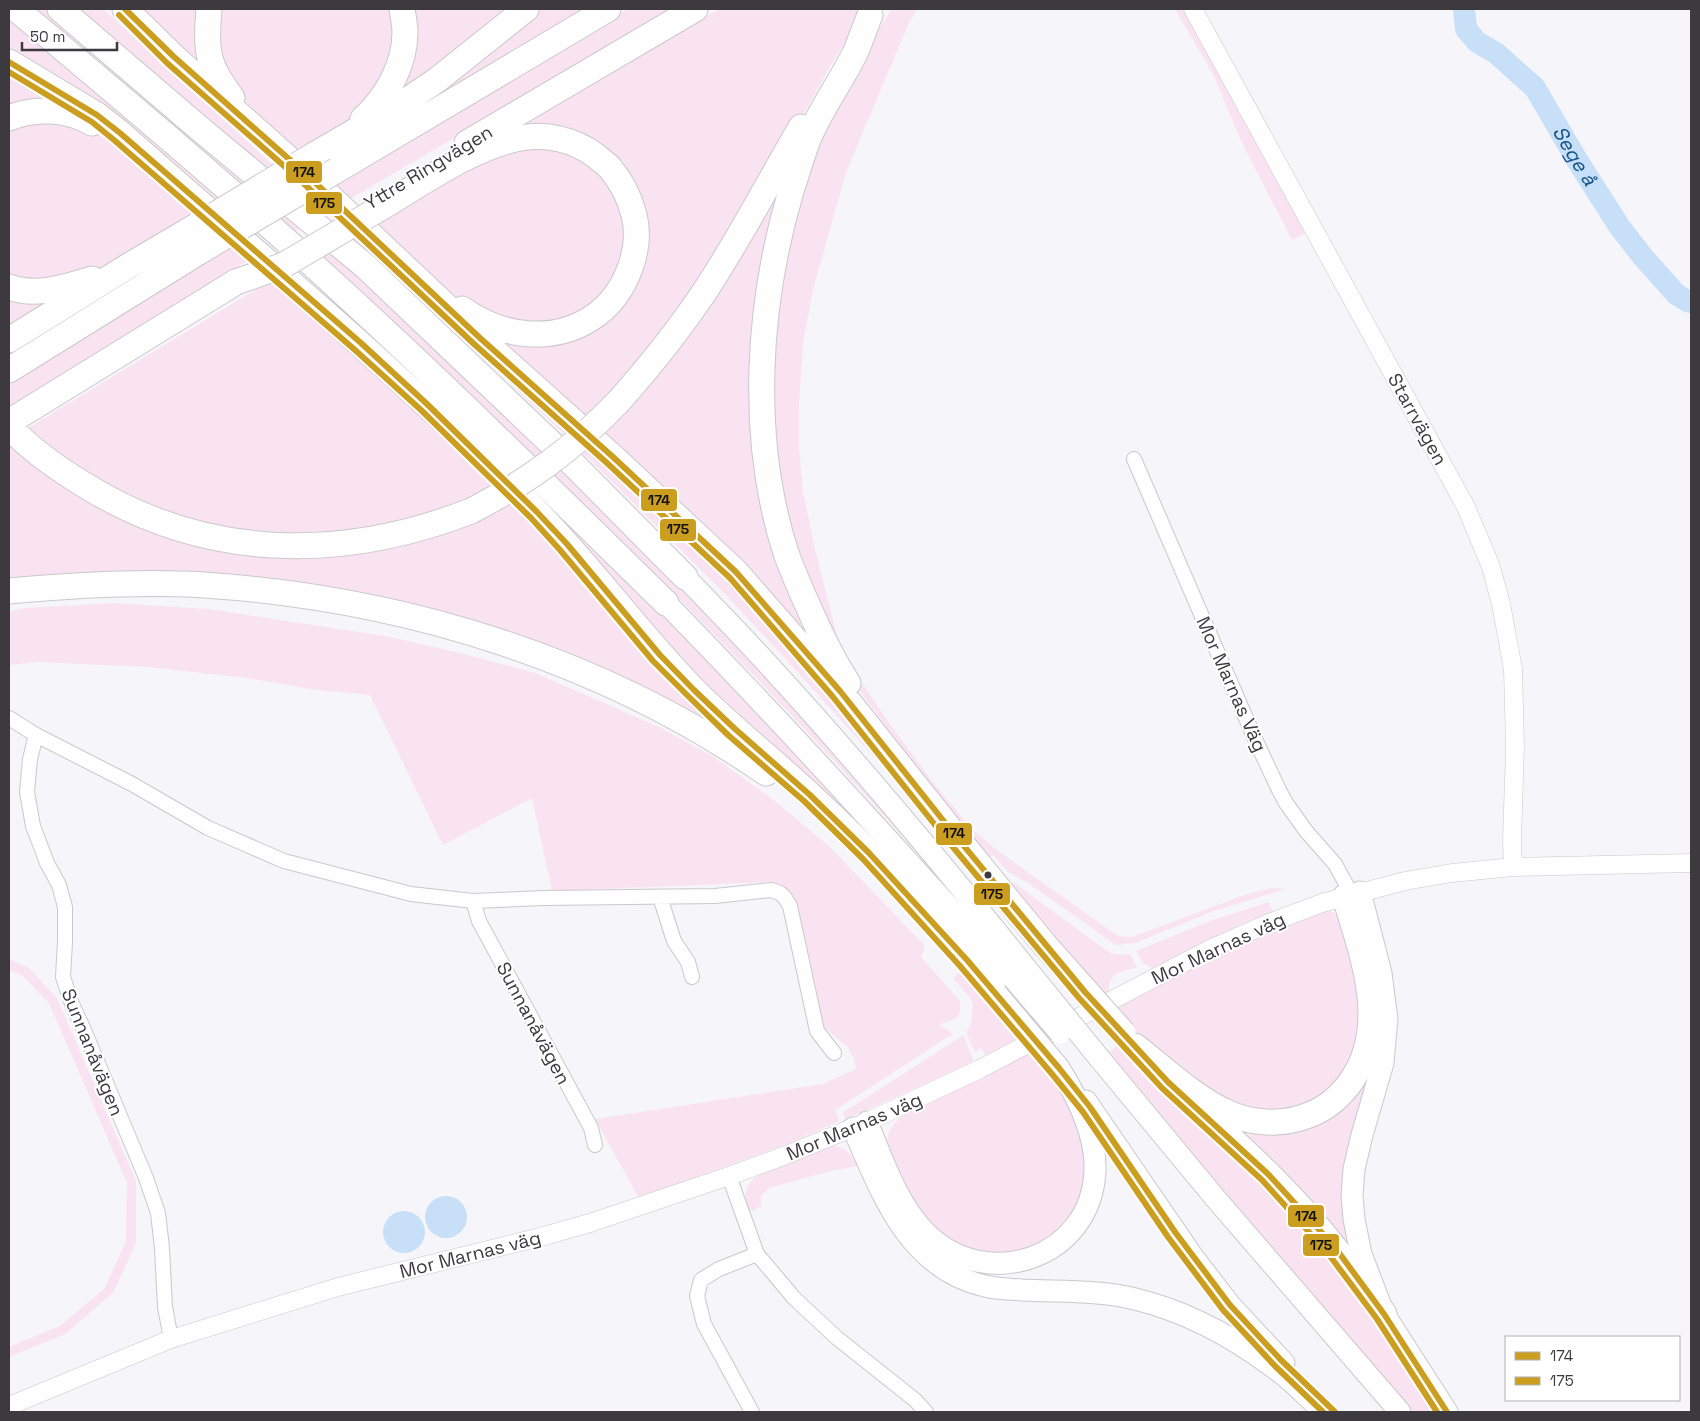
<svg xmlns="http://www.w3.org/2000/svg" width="1700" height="1421" viewBox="0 0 1700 1421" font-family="'Space Grotesk',sans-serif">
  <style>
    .green { fill: #fae3f0 }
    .water { fill: #c8dff8 }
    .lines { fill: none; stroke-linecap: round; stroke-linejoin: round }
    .river { stroke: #c8dff8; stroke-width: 22 }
    .minor-casing { stroke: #c9c8cd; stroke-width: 16 }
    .tertiary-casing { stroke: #c9c8cd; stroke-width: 19 }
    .primary-casing { stroke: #c9c8cd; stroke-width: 23 }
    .motorway-casing { stroke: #c9c8cd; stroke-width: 27 }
    .minor { stroke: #fefefe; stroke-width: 14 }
    .tertiary { stroke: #fefefe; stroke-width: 18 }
    .primary { stroke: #fefefe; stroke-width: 21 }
    .motorway { stroke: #fefefe; stroke-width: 25 }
    .primary-bridge-casing { stroke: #c9c8cd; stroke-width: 23; stroke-linecap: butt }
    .motorway-bridge-casing { stroke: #c9c8cd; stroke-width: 27; stroke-linecap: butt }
    .primary-bridge { stroke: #fefefe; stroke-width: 21 }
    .motorway-bridge { stroke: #fefefe; stroke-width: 25 }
    .bus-1-casing { stroke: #fff; stroke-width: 10 }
    .bus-2-casing { stroke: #fff; stroke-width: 10 }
    .bus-1 { stroke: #cb9e20; stroke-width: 6 }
    .bus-2 { stroke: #cb9e20; stroke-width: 6 }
    .bus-dot { fill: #3c3a3f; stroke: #fff; stroke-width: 2 }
    .labels { text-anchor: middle; stroke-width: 4; stroke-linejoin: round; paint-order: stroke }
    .street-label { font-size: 19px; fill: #3c3a3f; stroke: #fff }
    .water-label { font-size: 20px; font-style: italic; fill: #145385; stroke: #fff }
    .line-badge { stroke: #fff; stroke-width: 2 }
    .pale-badge-label { font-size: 14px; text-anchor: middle; font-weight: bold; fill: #111 }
  </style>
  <rect width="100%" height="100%" fill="#f6f5fa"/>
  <path class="green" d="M 33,9 L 55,9 L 254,180 L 240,187 Z
    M 79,9 L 103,9 L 276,168 L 268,173 Z
    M 133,9 L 203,9 L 218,88 Z
    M 215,9 L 395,9 L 393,62 L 356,116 L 339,129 L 299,153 L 249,107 L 230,83 L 213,29 Z
    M 409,9 L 515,9 L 463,52 L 389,97 Z
    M 536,9 L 584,9 L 450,89 L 443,82 Z
    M 628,9 L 675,9 L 348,200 L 331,185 Z
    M 719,9 L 867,9 L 831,65 L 795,129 L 744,214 L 656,343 L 609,394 L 581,422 L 495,334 L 529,341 L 625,292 L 623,175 L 511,130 Z
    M 892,9 L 917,9 L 909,23 L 846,172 L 813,290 L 803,343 L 799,405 L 799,448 L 803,491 L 814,545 L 837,636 L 847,660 L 885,717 L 931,780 L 972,829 L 998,851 L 1118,936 L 1132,937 L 1247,894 L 1272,888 L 1286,889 L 1211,912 L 1135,943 L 1116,945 L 1028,883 L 1008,872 L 993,855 L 988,858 L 893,737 L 862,694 L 840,655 L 805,581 L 772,451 L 771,335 L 799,190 L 858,59 Z
    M 1175,9 L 1189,9 L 1308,232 L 1292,240 L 1242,143 L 1214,76 Z
    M 9,16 L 221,198 L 215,203 L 9,54 Z
    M 9,73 L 62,106 L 9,112 Z
    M 37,119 L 90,130 L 100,135 L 135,161 L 197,213 L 109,264 L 91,272 L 60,282 L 9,280 L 9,127 Z
    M 514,145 L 577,152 L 608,177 L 627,217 L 619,276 L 584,315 L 533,328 L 457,299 L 369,221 Z
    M 796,154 L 757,417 L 835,675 L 601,437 C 626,410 652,385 674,355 C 721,292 757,222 796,154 Z
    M 288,211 L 306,226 L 292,233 L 275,218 Z
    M 354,230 L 572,430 L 565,435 L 348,233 Z
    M 232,244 L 250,259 L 9,407 L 9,381 Z
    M 328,245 L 548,450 L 535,459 L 314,253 Z
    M 271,280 L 499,482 L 448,507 L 387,526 L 326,534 L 257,534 L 184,518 L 124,494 L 74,465 L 28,428 Z
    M 9,296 L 58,296 L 9,331 Z
    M 9,440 L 53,476 L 276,557 L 331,557 L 367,553 L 398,548 L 464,526 L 503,508 L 517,500 L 765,760 L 407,607 L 9,582 Z
    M 590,447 L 691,537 L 879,752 L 874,757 L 784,657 L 724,593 L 583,453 Z
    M 565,467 L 805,713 L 939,878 C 817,738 688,604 554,475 Z
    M 535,489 L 660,610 L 846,803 L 840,808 L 742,725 L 529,492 Z
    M 115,603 L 208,609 L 385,636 L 460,653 L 535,673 L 657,726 L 714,757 L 775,801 L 831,848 L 925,946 L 921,957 L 960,1001 L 960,1012 L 957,1018 L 939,1025 L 953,1034 L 835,1110 L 839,1121 L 792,1142 L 639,1198 L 595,1119 L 823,1084 L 856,1069 L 853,1057 L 848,1047 L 839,1040 L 821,1024 L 793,902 C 789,890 783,885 771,882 L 552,891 L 532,798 L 443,845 L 370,695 L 317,690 L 246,678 L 148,667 L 39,662 L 9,665 L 9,611 L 26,608 Z
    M 1013,882 L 1110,953 L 1122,955 L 1130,954 L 1137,967 C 1123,972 1107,972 1109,992 L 1101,996 L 1009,886 Z
    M 1269,902 L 1273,912 L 1246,922 L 1152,968 L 1143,963 L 1136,951 L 1210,921 Z
    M 1328,910 L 1340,916 L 1363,985 L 1357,1062 L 1312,1108 L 1240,1112 L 1145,1045 L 1110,1008 L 1251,938 Z
    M 9,959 L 29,968 L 57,998 L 136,1181 L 136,1243 L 113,1293 L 65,1334 L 9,1357 L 9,1347 L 60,1326 L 105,1288 L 126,1241 L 127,1183 L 49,1003 L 23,976 L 9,970 Z
    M 960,972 L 1023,1036 L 985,1055 L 981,1048 L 975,1052 L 967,1035 L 967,1031 L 971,1023 L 973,1004 L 970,998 L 953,978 Z
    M 962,1036 L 964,1036 L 973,1059 L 972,1062 L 883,1103 L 845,1119 L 843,1113 L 847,1110 Z
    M 1119,1044 L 1225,1141 L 1317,1234 L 1441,1412 L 1412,1412 L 1209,1174 L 1109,1052 Z
    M 1034,1049 L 1054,1073 L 1081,1122 L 1087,1184 L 1064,1229 L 1019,1255 L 968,1253 L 923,1219 L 886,1147 C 887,1134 891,1127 899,1118 L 987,1075 Z
    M 1371,1059 L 1354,1251 L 1218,1116 L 1277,1130 Z
    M 831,1145 C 845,1147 852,1154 858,1166 L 831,1171 L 769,1188 L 761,1196 L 761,1206 L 749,1213 C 746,1204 744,1195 748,1186 C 756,1169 812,1153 831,1145 Z"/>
  <path class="water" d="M425 1217a21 21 0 1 1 42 0a21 21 0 1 1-42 0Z
    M383 1232a21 21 0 1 1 42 0a21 21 0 1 1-42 0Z"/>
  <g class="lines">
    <path class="river" id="s1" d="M 1464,9 L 1466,29 L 1477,42 L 1496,53 L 1535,88 L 1577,160 L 1619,226 L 1643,257 L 1676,294 L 1687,301 L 1691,302"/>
    <g class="minor-casing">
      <path id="minor" d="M 1134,459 L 1255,739 L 1279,790 L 1286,803 L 1306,831 L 1335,864 L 1352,895
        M 9,718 L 36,735
        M 660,897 L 674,941 L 688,962 L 692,977
        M 473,901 L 479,921 L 591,1128 L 595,1145
        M 729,1176 L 757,1254 L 794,1298 L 837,1338 L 915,1400 L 926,1412
        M 171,1339 L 165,1307 L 162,1248 L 158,1213 L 146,1178 L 84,1030 L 72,1004 L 63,977 L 65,942 L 65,907 L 59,885 L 47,863 L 33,826 L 27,792 L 30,759 L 36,735 L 132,784 L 208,828 L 284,861 L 411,894 L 473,901 L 543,898 L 715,896 L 771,890 L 780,893 L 785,898 L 790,906 L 817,1031 L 834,1053
        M 752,1412 L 704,1324 L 697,1296 L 701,1280 L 719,1269 L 757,1254"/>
    </g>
    <g class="tertiary-casing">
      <path id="tertiary" d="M 1193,9 L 1466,507 L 1491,567 L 1501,604 L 1513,669 L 1515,747 L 1512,841 L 1513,867
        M 9,1406 L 171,1339 L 338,1287 L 544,1236 L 590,1223 L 729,1176 L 786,1155 L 867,1122 L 980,1069 L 1210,949 L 1269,923 L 1322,903 L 1405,881 L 1452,873 L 1513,867 L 1691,863"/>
    </g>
    <g class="primary-casing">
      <path id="primary" d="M 685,577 C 715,608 745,639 774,671 C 861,766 944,866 1025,967
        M 666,603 C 785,725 899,851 1013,978
        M 1360,892 L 1381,973 L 1387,1019 L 1383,1063 L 1362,1135 L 1354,1169 L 1352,1195 L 1354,1219 L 1361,1254 L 1384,1314 L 1447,1412
        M 1100,1059 L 1216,1199 L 1400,1412
        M 1086,1101 L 1193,1257 L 1230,1305 L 1284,1363
        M 867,1122 C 882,1158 897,1204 925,1232 C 985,1294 1092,1259 1095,1170 C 1096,1134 1078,1098 1059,1068
        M 853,1128 C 881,1192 908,1269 985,1286 C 997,1289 1010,1289 1022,1290 C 1060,1292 1099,1290 1135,1299 C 1185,1311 1233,1337 1273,1367 C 1292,1380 1307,1397 1324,1412"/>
    </g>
    <g class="motorway-casing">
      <path id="motorway" d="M 16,9 C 128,103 240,197 347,296 C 456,396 561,500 666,603
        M 60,9 L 199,128 L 365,266 L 574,465 L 685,577
        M 125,9 L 173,56 L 307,175 L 480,338 L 613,457 L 736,572 L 840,691 L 954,834 L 1044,944
        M 209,9 C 208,23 206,38 209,53 C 211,69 223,85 232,98
        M 9,62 L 97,115 L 120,133 C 260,257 405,377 536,511 C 591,567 637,631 692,688 C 729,726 772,759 811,796 C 878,857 938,926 997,994
        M 9,118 C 35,107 67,109 92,123
        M 363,119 C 387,97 405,65 405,32 C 405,25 403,16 402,9
        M 467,143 L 695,9
        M 314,155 L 400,105 L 437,80 L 526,9
        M 337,170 L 608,9
        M 377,210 C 420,185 471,147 521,138 C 547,133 575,140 596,156 C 600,160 606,163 610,168 C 621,181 630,199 634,215 C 643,250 625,294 596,315 C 555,345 501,337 462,309
        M 9,287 C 36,297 66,287 92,279
        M 9,340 L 130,265 L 188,231
        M 9,370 L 202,250
        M 619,401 C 650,366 679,330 705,291 C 740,238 769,182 801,127
        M 9,422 L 236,282
        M 9,426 C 29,449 57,468 83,484 C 204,560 340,562 471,511
        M 9,591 C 74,585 139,581 204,585 C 403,598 601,659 766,773
        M 848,683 C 836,665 826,645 817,626 C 806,602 795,578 786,553 C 749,438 757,306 791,191 C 797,173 802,155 809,137 C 822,107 842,80 856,51 C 861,39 865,27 870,15
        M 1135,1046 C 1162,1067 1194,1097 1224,1111 C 1250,1124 1282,1126 1309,1115 C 1328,1108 1341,1096 1352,1080 C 1390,1024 1362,955 1345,897
        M 1194,1105 C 1234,1141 1274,1177 1309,1217 C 1336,1248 1360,1280 1384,1314"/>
    </g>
    <use href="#minor" class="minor"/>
    <use href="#tertiary" class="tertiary"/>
    <use href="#primary" class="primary"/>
    <use href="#motorway" class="motorway"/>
    <g class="primary-bridge-casing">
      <path id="primary-bridge" d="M 1025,967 L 1100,1059
        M 1013,978 L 1060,1033
        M 997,994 L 1059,1068"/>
    </g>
    <g class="motorway-bridge-casing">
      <path id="motorway-bridge" d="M 188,231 L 314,155
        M 202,250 L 337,170
        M 236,282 L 284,265 L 377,210
        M 471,511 C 529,481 574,448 619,401
        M 1044,944 L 1123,1033"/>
    </g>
    <use href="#primary-bridge" class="primary-bridge"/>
    <use href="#motorway-bridge" class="motorway-bridge"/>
    <g class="bus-1-casing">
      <path id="bus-1" d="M 125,9 L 173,56 L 307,175 L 480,338 L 613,457 L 736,572 L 840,691 L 954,834 L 1085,992 L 1168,1082 L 1268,1174 L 1334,1246 L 1384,1314 L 1447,1412
        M 9,62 L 97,115 L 120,133 L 361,343 L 427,404 L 537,512 L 567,544 L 660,655 L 694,690 L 734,728 L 810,795 L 869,853 L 967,960 L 1059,1068 L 1090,1107 L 1175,1232 L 1230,1305 L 1281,1360 L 1335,1412"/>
    </g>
    <g class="bus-2-casing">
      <path id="bus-2" d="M 119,15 L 167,63 L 301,181 L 474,344 L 607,463 L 730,578 L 833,697 L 947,840 L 1079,998 L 1162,1088 L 1262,1180 L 1327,1252 L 1377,1319 L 1437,1412
        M 9,72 L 92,122 L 114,140 L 355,350 L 421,410 L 531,518 L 560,550 L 653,661 L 688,696 L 728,735 L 804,801 L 863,859 L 960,966 L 1052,1074 L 1083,1112 L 1168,1237 L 1223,1310 L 1275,1366 L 1323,1412"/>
    </g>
    <use href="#bus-1" class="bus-1"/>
    <use href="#bus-2" class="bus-2"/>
  </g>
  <circle class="bus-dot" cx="988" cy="875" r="4.5"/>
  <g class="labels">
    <g class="street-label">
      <text transform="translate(428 167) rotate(-31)" y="7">Yttre Ringvägen</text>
      <text transform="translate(1418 419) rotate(61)" y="7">Starrvägen</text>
      <text transform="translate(1232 684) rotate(66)" y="7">Mor Marnas Väg</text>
      <text transform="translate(1218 948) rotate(-25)" y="7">Mor Marnas väg</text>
      <text transform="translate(534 1023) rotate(62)" y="7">Sunnanåvägen</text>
      <text transform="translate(93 1052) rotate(68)" y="7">Sunnanåvägen</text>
      <text transform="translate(854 1126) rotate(-23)" y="7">Mor Marnas väg</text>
      <text transform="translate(470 1254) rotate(-14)" y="7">Mor Marnas väg</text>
    </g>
    <g class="water-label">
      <text dy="7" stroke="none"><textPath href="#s1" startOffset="190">Sege å</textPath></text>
    </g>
  </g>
  <g class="line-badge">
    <rect x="285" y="160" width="38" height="24" rx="5" fill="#cb9e20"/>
    <rect x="305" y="191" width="38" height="24" rx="5" fill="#cb9e20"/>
    <rect x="640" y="488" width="38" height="24" rx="5" fill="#cb9e20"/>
    <rect x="659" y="518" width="38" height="24" rx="5" fill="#cb9e20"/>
    <rect x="935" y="822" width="38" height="24" rx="5" fill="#cb9e20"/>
    <rect x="973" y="882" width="38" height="24" rx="5" fill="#cb9e20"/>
    <rect x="1287" y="1204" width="38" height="24" rx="5" fill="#cb9e20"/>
    <rect x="1302" y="1233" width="38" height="24" rx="5" fill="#cb9e20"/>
  </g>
  <g class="pale-badge-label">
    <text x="304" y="177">174</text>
    <text x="324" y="208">175</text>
    <text x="659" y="505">174</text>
    <text x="678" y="534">175</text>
    <text x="954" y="838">174</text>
    <text x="992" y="899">175</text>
    <text x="1306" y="1221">174</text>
    <text x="1321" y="1250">175</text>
  </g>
  <rect width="1700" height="1421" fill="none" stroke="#3c3a3f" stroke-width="20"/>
  <rect x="1505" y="1336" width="175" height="65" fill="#ffffff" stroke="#b1b0b2"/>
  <rect x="1515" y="1352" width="25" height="8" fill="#cb9e20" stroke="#b1b0b2"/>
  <text x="1550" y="1361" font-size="15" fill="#3c3a3f">174</text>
  <rect x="1515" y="1377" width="25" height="8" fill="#cb9e20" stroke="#b1b0b2"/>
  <text x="1550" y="1386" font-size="15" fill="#3c3a3f">175</text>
  <path d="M22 42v8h95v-8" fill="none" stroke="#3c3a3f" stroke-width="2.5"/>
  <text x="30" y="42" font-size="15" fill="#3c3a3f" stroke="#ffffff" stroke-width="4" paint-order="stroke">50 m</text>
</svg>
